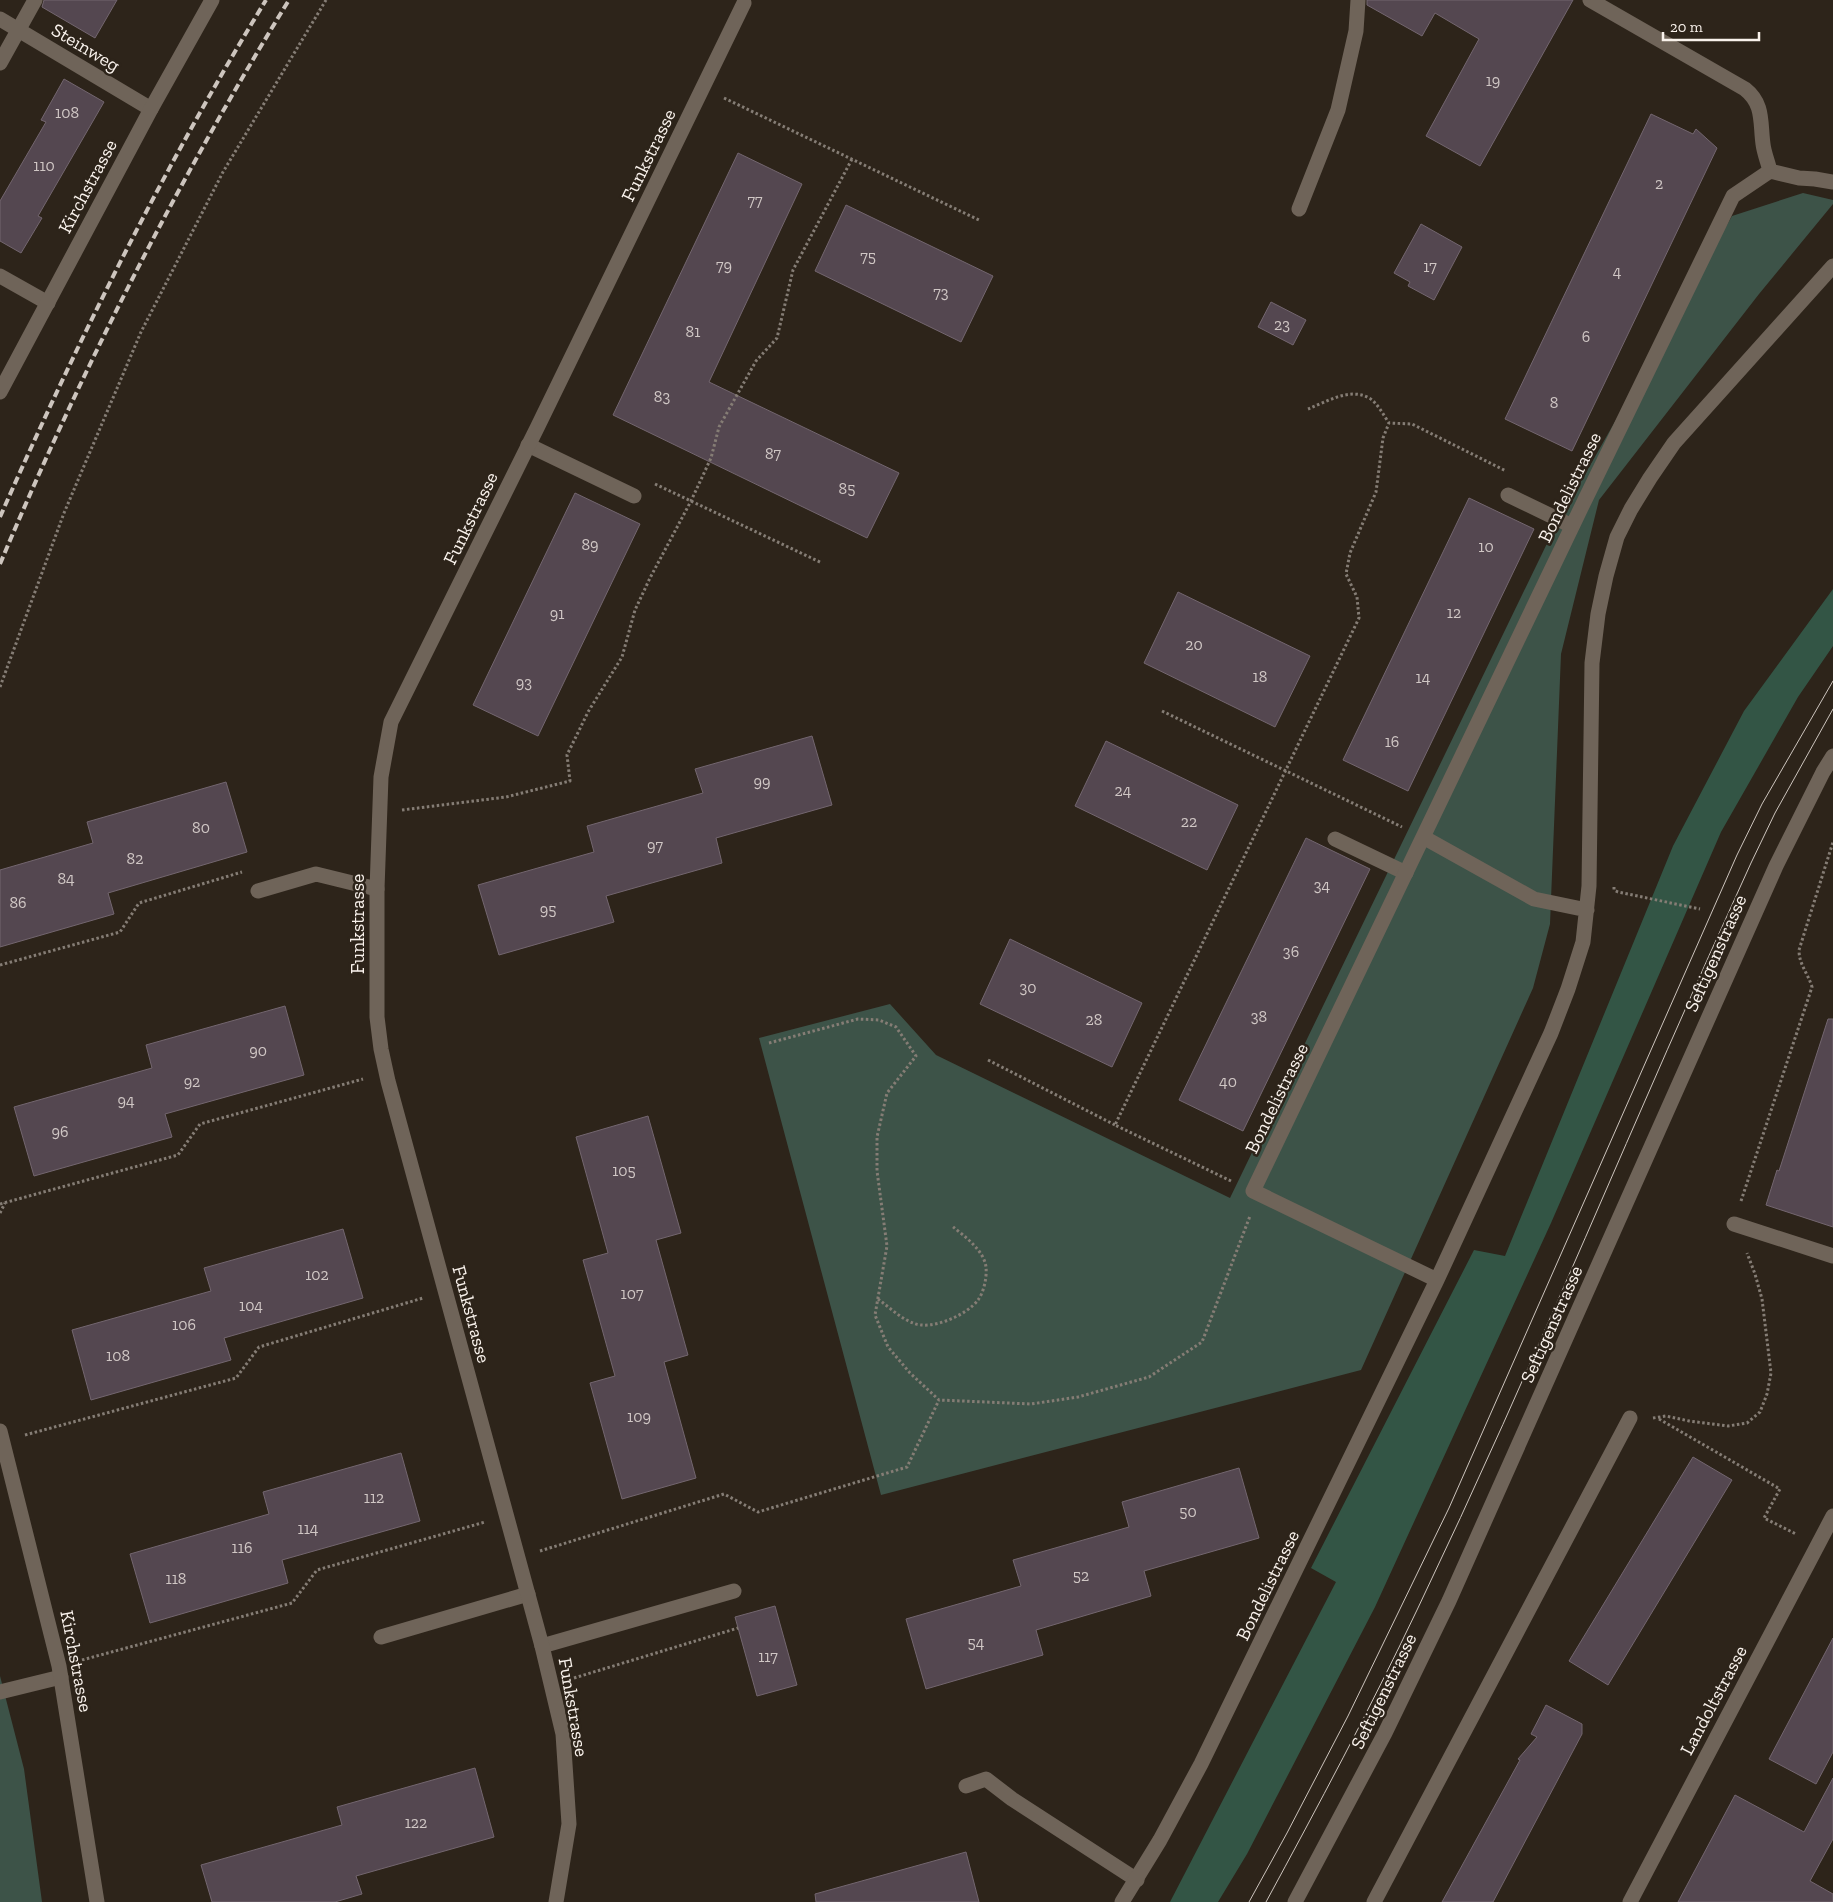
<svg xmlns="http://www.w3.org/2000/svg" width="1833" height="1902" viewBox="0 0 1833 1902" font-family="'Zilla Slab',serif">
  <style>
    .green { fill: #3d5348 }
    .forest { fill: #335545 }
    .building { fill: #544750; stroke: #73666f }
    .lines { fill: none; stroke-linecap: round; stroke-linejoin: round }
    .path { stroke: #857d75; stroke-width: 3; stroke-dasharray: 2.5 2.5; stroke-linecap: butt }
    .lane { stroke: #6f6459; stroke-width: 15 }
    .street { stroke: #6f6459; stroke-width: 15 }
    .secondary { stroke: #6f6459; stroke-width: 15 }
    .tram { stroke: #cdc5be; stroke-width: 1 }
    .rail { stroke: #cdc5be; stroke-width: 4; stroke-dasharray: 8 4; stroke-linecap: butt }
    .labels { text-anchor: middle; stroke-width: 5; stroke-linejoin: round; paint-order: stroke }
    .number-label { font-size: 16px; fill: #d0c7c5 }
    .street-label { font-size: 19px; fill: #f9f2ec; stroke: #2d241a }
  </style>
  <rect width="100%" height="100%" fill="#2d241a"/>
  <path class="green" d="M 1803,193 L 1833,200 L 1833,204 L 1759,294 L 1599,500 L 1561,654 L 1550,924 L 1533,988 L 1361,1370 L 881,1495 L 759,1038 L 890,1004 L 936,1055 L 1230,1198 L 1555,527 L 1732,216 Z
    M 0,1676 L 24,1769 L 42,1902 L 0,1902 Z"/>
  <path class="forest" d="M 1833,589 L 1833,646 L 1798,697 L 1721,832 L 1551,1223 L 1375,1607 L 1247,1854 L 1218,1902 L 1170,1902 L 1336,1582 L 1311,1568 L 1474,1250 L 1505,1256 L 1673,846 L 1744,711 Z"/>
  <path class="building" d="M 44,0 L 117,0 L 95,38 L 42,7 Z
    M 1367,0 L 1573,0 L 1480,166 L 1426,136 L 1479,39 L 1435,13 L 1422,36 L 1367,5 Z
    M 64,79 L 104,102 L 38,216 L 42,218 L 21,253 L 0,241 L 0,201 L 46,122 L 41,120 Z
    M 1651,114 L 1693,134 L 1696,129 L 1717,148 L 1572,451 L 1505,419 Z
    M 738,153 L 802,184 L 709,382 L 899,473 L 867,538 L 613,415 Z
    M 846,205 L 993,276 L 961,342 L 815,271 Z
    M 1421,224 L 1462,247 L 1434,300 L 1408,286 L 1410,282 L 1394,273 Z
    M 1271,302 L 1306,320 L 1293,345 L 1258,327 Z
    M 575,493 L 640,524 L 538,736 L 473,705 Z
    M 1469,498 L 1534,529 L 1408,791 L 1343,760 Z
    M 1178,592 L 1310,656 L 1275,727 L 1144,663 Z
    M 812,736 L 832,805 L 716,838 L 722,863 L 606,896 L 614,922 L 499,955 L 478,885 L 594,852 L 587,826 L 703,793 L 695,769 Z
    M 1106,741 L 1238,805 L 1207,870 L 1075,806 Z
    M 226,782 L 247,852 L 108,893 L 114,914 L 0,947 L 0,870 L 93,843 L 87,822 Z
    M 1306,838 L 1370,869 L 1243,1131 L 1179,1100 Z
    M 1010,939 L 1142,1003 L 1112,1067 L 980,1004 Z
    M 285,1006 L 304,1075 L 165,1114 L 172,1137 L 34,1176 L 14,1107 L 152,1068 L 146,1045 Z
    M 1828,1019 L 1833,1019 L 1833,1227 L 1766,1205 L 1777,1170 L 1779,1171 Z
    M 648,1116 L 681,1233 L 656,1240 L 688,1355 L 664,1362 L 696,1478 L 622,1499 L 590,1383 L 615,1376 L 583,1260 L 608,1253 L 576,1137 Z
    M 343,1229 L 363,1298 L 224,1338 L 231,1360 L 91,1400 L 72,1330 L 211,1291 L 204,1268 Z
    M 401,1453 L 420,1521 L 282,1560 L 288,1583 L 150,1623 L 130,1554 L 269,1514 L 263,1492 Z
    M 1693,1457 L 1732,1480 L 1608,1685 L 1569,1661 Z
    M 1239,1468 L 1259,1538 L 1144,1571 L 1151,1596 L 1036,1630 L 1043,1655 L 926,1689 L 906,1619 L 1021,1586 L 1013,1560 L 1129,1527 L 1122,1502 Z
    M 775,1606 L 797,1685 L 757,1696 L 735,1617 Z
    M 1833,1638 L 1833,1752 L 1816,1784 L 1769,1759 Z
    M 1546,1705 L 1582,1724 L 1582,1734 L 1493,1902 L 1442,1902 L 1520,1760 L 1518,1759 L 1537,1737 L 1531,1734 Z
    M 475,1768 L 494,1837 L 356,1876 L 362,1894 L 335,1902 L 212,1902 L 201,1865 L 342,1825 L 337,1807 Z
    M 1833,1778 L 1833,1839 L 1810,1881 L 1833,1894 L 1833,1902 L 1678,1902 L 1735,1795 L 1804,1832 Z
    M 966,1852 L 979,1902 L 816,1902 L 815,1894 Z"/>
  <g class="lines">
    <path class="path" d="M 724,98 L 981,221
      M 1308,409 C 1326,402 1350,387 1369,398 C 1377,402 1384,416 1389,423
      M 655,484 L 822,563
      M 0,687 L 64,513 L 141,332 L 223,172 L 326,0
      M 1162,711 L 1402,827
      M 402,810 L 506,797 L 570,781 L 567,755 L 588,712 L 622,657 L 635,610 L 650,578 L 691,501 L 711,458 L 719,427 L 756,361 L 777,338 L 793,270 L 852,159
      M 1614,887 L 1614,890 L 1618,892 L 1700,909
      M 0,965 L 120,932 L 139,903 L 242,872
      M 769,1043 L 858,1019 L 879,1020 L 896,1027 L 916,1056 L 887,1093 L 877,1137 L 877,1171 L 887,1246 L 875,1315 L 888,1347 L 910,1373 L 939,1400 L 1031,1404 L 1078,1397 L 1149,1377 L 1202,1342 L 1250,1216
      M 988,1060 L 1115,1125
      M 1231,1181 L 1115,1125 L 1359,618 L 1357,597 L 1346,574 L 1350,553 L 1376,492 L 1383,438 L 1389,423 L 1412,424 L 1506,471
      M 1741,1201 L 1812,987 C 1808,973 1799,965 1799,950 L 1833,842
      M 0,1204 L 178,1155 L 200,1124 L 363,1079
      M 0,1213 L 5,1203
      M 878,1299 C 889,1307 900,1318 913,1323 C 931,1331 967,1315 978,1300 C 984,1292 987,1277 986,1267 C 984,1250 964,1236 952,1226
      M 1653,1418 L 1666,1416 L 1689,1421 L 1728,1426 L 1747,1423 L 1760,1412 L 1767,1394 L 1771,1373 L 1762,1299 L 1755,1274 L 1747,1253
      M 1659,1419 L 1780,1489 L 1764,1518 L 1796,1534
      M 25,1435 L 236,1378 L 259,1347 L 423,1298
      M 540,1551 L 724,1494 L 758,1512 L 907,1467 L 939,1400
      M 82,1660 L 292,1603 L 317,1570 L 485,1522
      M 574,1678 L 738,1628"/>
    <path class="lane" d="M 1299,209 L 1338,110 L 1356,31 L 1358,0
      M 528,445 L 634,496
      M 1508,495 L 1572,526
      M 1335,839 L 1406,873
      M 258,891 L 316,874 L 377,889
      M 1734,1224 L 1833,1256
      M 381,1637 L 528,1594
      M 542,1646 L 734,1591
      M 0,1692 L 61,1677
      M 966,1786 L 986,1779 L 1012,1799 L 1137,1880
      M 1374,1902 L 1630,1418"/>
    <path class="street" d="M 1590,0 L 1745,89 C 1764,104 1760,122 1763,144 C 1764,153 1768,162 1770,171 L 1799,178 L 1815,179 L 1833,182
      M 0,19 L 151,109
      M 0,63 L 35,0
      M 0,276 L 48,303
      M 1423,837 L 1534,899 L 1587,910
      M 1437,1280 L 1253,1191 L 1581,508 L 1733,196 L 1770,171
      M 556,1902 L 569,1824 L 563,1734 L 542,1646 L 388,1081 L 381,1049 L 377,1017 L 377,889 L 381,777 L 391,722 L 537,428 L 744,3
      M 1122,1902 L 1160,1840 L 1201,1764 L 1437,1280 L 1551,1033 L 1568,989 L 1583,942 L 1589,886 L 1592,663 L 1598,614 L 1606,576 L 1617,537 L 1631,509 L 1650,478 L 1674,443 L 1833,266
      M 1630,1902 L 1833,1516"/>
    <path class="secondary" d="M 0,392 L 151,109 L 212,0
      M 0,1431 L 59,1666 L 97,1902
      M 1295,1902 L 1385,1733 L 1449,1601 L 1776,866 L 1823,772 L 1833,756"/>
    <path class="tram" d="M 1249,1902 L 1287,1833 L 1348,1716 L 1449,1508 L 1737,855 L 1762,804 L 1833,681
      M 1266,1902 C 1318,1806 1370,1709 1417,1610 C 1535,1364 1637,1111 1751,863 L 1775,813 L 1833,709"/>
    <path class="rail" d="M 0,517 C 78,340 165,165 266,0
      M 0,564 C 82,369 178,180 289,0"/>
  </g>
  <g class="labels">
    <g class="number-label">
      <text x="1493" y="86">19</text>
      <text x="67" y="118">108</text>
      <text x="44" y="171">110</text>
      <text x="1659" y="189">2</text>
      <text x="755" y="206">77</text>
      <text x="868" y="262">75</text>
      <text x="724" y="271">79</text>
      <text x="1430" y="272">17</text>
      <text x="1617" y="277">4</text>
      <text x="941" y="298">73</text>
      <text x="1282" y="330">23</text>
      <text x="693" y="337">81</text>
      <text x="1586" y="342">6</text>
      <text x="662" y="402">83</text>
      <text x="1554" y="408">8</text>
      <text x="773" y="459">87</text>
      <text x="847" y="494">85</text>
      <text x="590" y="550">89</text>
      <text x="1486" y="552">10</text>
      <text x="1454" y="618">12</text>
      <text x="557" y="619">91</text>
      <text x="1194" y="650">20</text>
      <text x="1260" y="682">18</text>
      <text x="1423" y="683">14</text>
      <text x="524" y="688">93</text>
      <text x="1392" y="747">16</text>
      <text x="762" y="787">99</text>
      <text x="1123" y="796">24</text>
      <text x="1189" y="827">22</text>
      <text x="201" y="833">80</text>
      <text x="655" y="851">97</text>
      <text x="135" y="864">82</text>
      <text x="66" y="884">84</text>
      <text x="1322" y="891">34</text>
      <text x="18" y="908">86</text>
      <text x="548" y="915">95</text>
      <text x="1291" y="957">36</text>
      <text x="1028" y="993">30</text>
      <text x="1259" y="1022">38</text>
      <text x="1094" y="1025">28</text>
      <text x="258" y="1056">90</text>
      <text x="192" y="1087">92</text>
      <text x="1228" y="1087">40</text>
      <text x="126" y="1106">94</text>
      <text x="60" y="1137">96</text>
      <text x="624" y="1176">105</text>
      <text x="317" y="1280">102</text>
      <text x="632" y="1299">107</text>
      <text x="251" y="1311">104</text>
      <text x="184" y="1330">106</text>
      <text x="118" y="1361">108</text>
      <text x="639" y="1422">109</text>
      <text x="374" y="1503">112</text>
      <text x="1188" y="1517">50</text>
      <text x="308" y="1534">114</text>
      <text x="242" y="1553">116</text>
      <text x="1081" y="1581">52</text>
      <text x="176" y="1584">118</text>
      <text x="976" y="1648">54</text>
      <text x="768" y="1662">117</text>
      <text x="416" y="1828">122</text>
    </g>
    <g class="street-label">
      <text transform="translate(86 47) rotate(31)" y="7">Steinweg</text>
      <text transform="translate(648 155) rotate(-64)" y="7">Funkstrasse</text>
      <text transform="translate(87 186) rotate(-62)" y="7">Kirchstrasse</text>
      <text transform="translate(1569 487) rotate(-64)" y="7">Bondelistrasse</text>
      <text transform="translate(470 518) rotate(-64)" y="7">Funkstrasse</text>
      <text transform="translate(357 924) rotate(-90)" y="7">Funkstrasse</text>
      <text transform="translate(1715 953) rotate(-66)" y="7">Seftigenstrasse</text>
      <text transform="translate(1276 1098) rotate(-64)" y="7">Bondelistrasse</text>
      <text transform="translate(472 1314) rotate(75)" y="7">Funkstrasse</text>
      <text transform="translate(1551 1324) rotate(-66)" y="7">Seftigenstrasse</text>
      <text transform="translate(1267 1585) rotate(-64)" y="7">Bondelistrasse</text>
      <text transform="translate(77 1661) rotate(79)" y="7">Kirchstrasse</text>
      <text transform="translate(1383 1691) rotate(-64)" y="7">Seftigenstrasse</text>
      <text transform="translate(1713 1700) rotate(-62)" y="7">Landoltstrasse</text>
      <text transform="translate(574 1707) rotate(80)" y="7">Funkstrasse</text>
    </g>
  </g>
  <path d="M1663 32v8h96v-8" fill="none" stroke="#f9f2ec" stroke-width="2.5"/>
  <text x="1670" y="32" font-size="15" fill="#f9f2ec" stroke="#2d241a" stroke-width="4" paint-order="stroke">20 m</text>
</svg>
